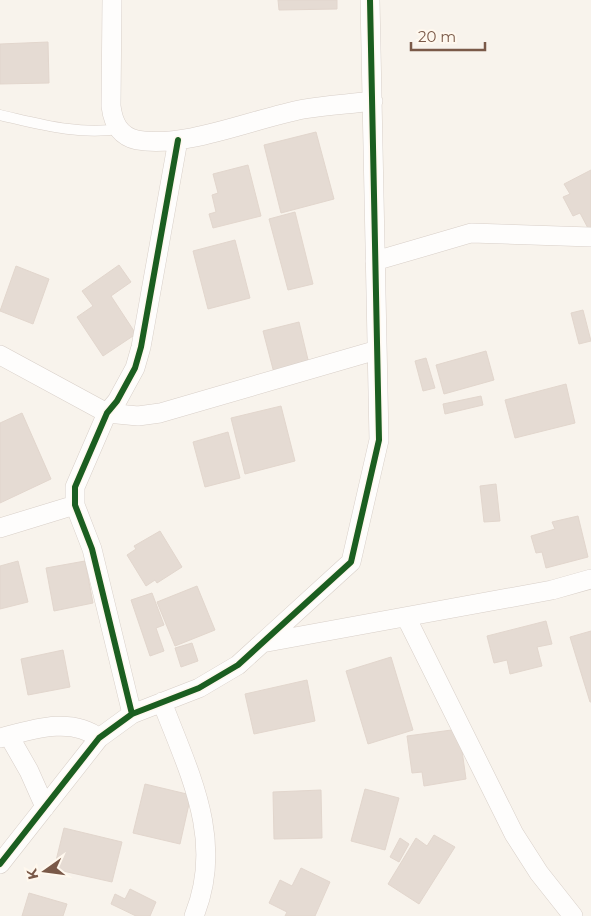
<svg xmlns="http://www.w3.org/2000/svg" width="591" height="916" viewBox="0 0 591 916" font-family="Montserrat,sans-serif">
  <style>
    .building { fill: #e5dbd3; stroke: #e2d6cd }
    .lines { fill: none; stroke-linecap: round; stroke-linejoin: round }
    .service-casing { stroke: #d8cfc8; stroke-width: 11 }
    .minor-casing { stroke: #d8cfc8; stroke-width: 20 }
    .service { stroke: #fefdfc; stroke-width: 10 }
    .minor { stroke: #fefdfc; stroke-width: 19 }
    .cycleway-casing { stroke: #fff8ee; stroke-width: 9 }
    .cycleway { stroke: #1b5e20; stroke-width: 6 }
  </style>
  <rect width="100%" height="100%" fill="#f8f3ec"/>
  <path class="building" d="M 278,0 L 337,0 L 337,9 L 279,10 Z
    M 48,42 L 49,83 L 0,84 L 0,44 Z
    M 316,132 L 334,199 L 281,213 L 264,145 Z
    M 248,165 L 261,216 L 213,228 L 209,214 L 216,212 L 212,195 L 218,193 L 213,174 Z
    M 591,170 L 591,232 L 590,232 L 580,213 L 573,216 L 563,197 L 570,194 L 564,184 Z
    M 295,212 L 313,284 L 288,290 L 269,219 Z
    M 235,240 L 250,298 L 208,309 L 193,251 Z
    M 119,265 L 131,282 L 111,296 L 136,334 L 103,356 L 77,317 L 93,306 L 82,291 Z
    M 16,266 L 49,279 L 33,324 L 0,311 Z
    M 583,310 L 591,341 L 579,344 L 571,313 Z
    M 299,322 L 309,364 L 274,373 L 263,331 Z
    M 486,351 L 494,380 L 444,394 L 436,365 Z
    M 426,358 L 435,388 L 423,391 L 415,361 Z
    M 566,384 L 575,423 L 515,438 L 505,400 Z
    M 481,396 L 483,405 L 445,414 L 443,404 Z
    M 281,406 L 295,461 L 245,474 L 231,418 Z
    M 22,413 L 51,479 L 0,503 L 0,423 Z
    M 228,432 L 240,478 L 205,487 L 193,442 Z
    M 496,484 L 500,521 L 484,522 L 480,486 Z
    M 578,516 L 588,557 L 546,568 L 542,552 L 536,553 L 531,536 L 555,529 L 552,522 Z
    M 160,531 L 182,567 L 157,583 L 155,580 L 146,586 L 127,555 L 136,549 L 134,546 Z
    M 18,561 L 28,602 L 0,609 L 0,566 Z
    M 85,561 L 93,603 L 54,611 L 46,568 Z
    M 197,586 L 215,630 L 175,646 L 157,602 Z
    M 152,593 L 164,625 L 156,628 L 164,651 L 150,656 L 131,600 Z
    M 546,621 L 552,644 L 537,647 L 542,666 L 510,674 L 507,660 L 494,663 L 487,636 Z
    M 591,631 L 591,702 L 590,702 L 570,637 Z
    M 192,643 L 198,661 L 181,667 L 175,648 Z
    M 63,650 L 70,687 L 28,695 L 21,659 Z
    M 391,657 L 413,730 L 368,744 L 346,671 Z
    M 307,680 L 315,721 L 254,734 L 245,694 Z
    M 459,729 L 466,779 L 424,786 L 422,772 L 412,773 L 407,736 Z
    M 145,784 L 191,795 L 180,844 L 133,833 Z
    M 365,789 L 399,798 L 385,850 L 351,841 Z
    M 321,790 L 322,838 L 274,839 L 273,792 Z
    M 64,828 L 122,842 L 112,882 L 54,869 Z
    M 434,835 L 455,847 L 419,904 L 388,884 L 416,838 L 427,846 Z
    M 400,838 L 409,844 L 399,862 L 390,857 Z
    M 301,868 L 330,882 L 315,916 L 285,916 L 287,912 L 269,903 L 280,880 L 292,886 Z
    M 130,889 L 156,902 L 150,916 L 136,916 L 111,904 L 115,894 L 125,899 Z
    M 29,893 L 67,904 L 63,916 L 22,916 Z"/>
  <g class="lines">
    <g class="service-casing">
      <path id="service" d="M 0,115 C 40,124 77,135 119,129"/>
    </g>
    <g class="minor-casing">
      <path id="minor" d="M 112,0 L 111,106 C 113,122 119,136 137,140 C 185,149 255,118 304,109 C 327,105 350,104 373,101
        M 375,261 L 471,233 L 591,237
        M 0,355 L 107,413 L 138,416 L 160,413 L 377,350
        M 0,528 L 75,505
        M 406,617 L 514,834 L 539,873 L 573,916
        M 262,643 L 552,590 L 591,579
        M 162,702 C 189,773 225,840 194,916
        M 132,714 L 92,549 L 75,505 L 75,487 L 107,413 L 117,401 L 135,368 L 141,347 L 178,140
        M 9,736 L 29,771 L 45,807
        M 0,738 C 31,730 71,716 99,738
        M 0,864 L 99,738 L 132,714 L 199,688 L 238,665 L 351,562 L 379,440 L 370,0"/>
    </g>
    <use href="#service" class="service"/>
    <use href="#minor" class="minor"/>
    <g class="cycleway-casing">
      <path id="cycleway" d="M 132,714 L 92,549 L 75,505 L 75,487 L 107,413 L 117,401 L 135,368 L 141,347 L 178,140
        M 0,864 L 99,738 L 132,714 L 199,688 L 238,665 L 351,562 L 379,440 L 370,0"/>
    </g>
    <use href="#cycleway" class="cycleway"/>
  </g>
  <g transform="translate(45 871) rotate(256)" stroke="#fff8ee" stroke-width="4" paint-order="stroke">
  <path d="M0-4L9 19L0 12L-9 19Z" fill="#7a5948"/>
  <text y="-8" font-size="14" font-weight="bold" text-anchor="middle" fill="#7a5948">K</text>
  </g>
  <path d="M411 42v8h74v-8" fill="none" stroke="#7a5948" stroke-width="2.5"/>
  <text x="418" y="42" font-size="15" fill="#7a5948" stroke="#fff8ee" stroke-width="4" paint-order="stroke">20 m</text>
</svg>
